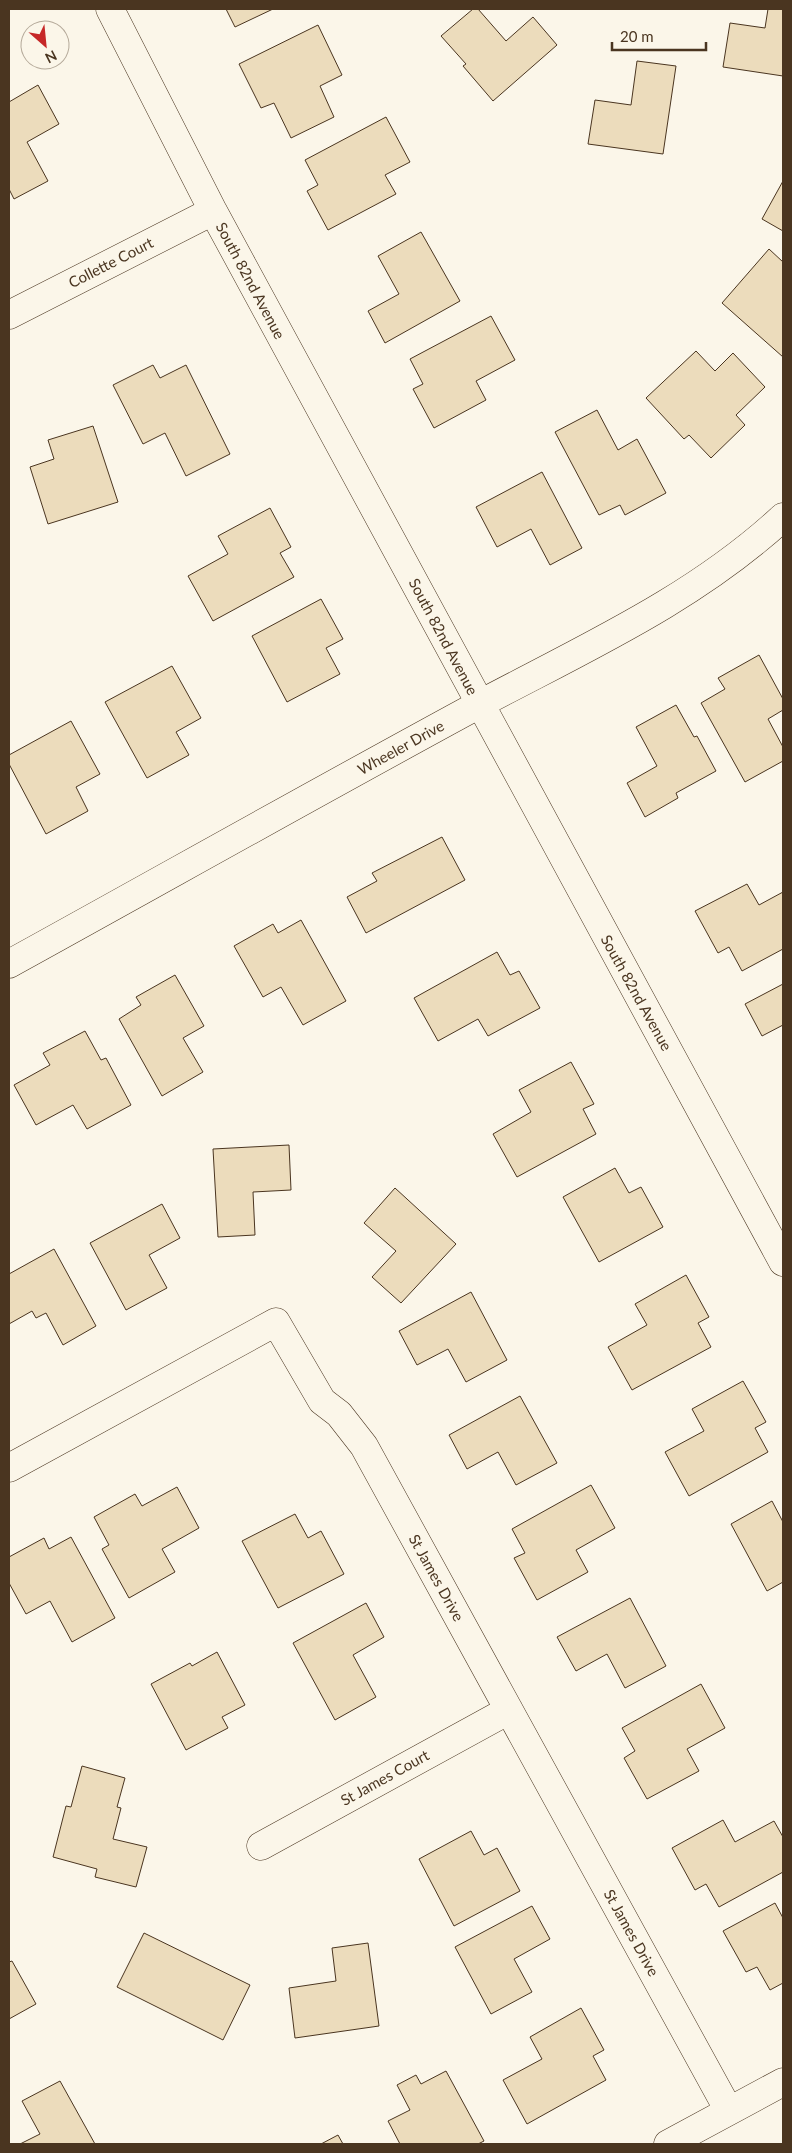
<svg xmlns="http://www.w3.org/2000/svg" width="792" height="2153" viewBox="0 0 792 2153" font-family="Lato,sans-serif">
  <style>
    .building { fill: #ecdcbc; stroke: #4a3520 }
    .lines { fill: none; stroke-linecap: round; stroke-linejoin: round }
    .street-casing { stroke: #4a3520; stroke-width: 29 }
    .street { stroke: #fbf6e9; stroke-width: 28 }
    .labels { text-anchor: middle; stroke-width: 4; stroke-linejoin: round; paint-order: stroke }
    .street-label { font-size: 15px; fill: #4a3520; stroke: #fbf6e9 }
  </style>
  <rect width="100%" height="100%" fill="#fbf6e9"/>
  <path class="building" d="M 226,9 L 273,9 L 235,27 Z
    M 473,9 L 478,9 L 506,41 L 533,17 L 557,45 L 493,101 L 463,66 L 466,64 L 441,36 Z
    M 768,9 L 783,9 L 783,76 L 723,67 L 730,23 L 765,28 Z
    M 318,25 L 342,75 L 320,86 L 334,117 L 291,138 L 274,103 L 261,108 L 239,64 Z
    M 637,61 L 676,66 L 663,154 L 588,144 L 595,100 L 631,105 Z
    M 38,85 L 59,124 L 27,142 L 48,181 L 14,199 L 9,189 L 9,102 Z
    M 386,117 L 410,162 L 385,175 L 396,194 L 328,230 L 307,191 L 318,185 L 305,160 Z
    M 783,181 L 783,231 L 762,219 Z
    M 421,232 L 460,301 L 385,343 L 368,311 L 399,294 L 378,256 Z
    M 769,249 L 783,262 L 783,357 L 722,303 Z
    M 491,316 L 515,360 L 476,381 L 486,400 L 434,428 L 413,389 L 423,384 L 410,359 Z
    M 696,351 L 715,371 L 733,353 L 765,387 L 736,415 L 745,425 L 711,458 L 689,435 L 684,439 L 646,398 Z
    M 153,365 L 160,378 L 186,365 L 230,454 L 186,476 L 165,433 L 143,444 L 113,385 Z
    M 597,410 L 618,450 L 637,439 L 666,493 L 625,515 L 620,505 L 599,515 L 555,432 Z
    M 93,426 L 118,502 L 48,524 L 30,467 L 54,459 L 48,440 Z
    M 542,472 L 582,548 L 550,565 L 531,529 L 497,547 L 476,507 Z
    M 270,508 L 291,547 L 280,553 L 294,577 L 213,621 L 188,576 L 228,554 L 218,536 Z
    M 321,599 L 343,639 L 326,648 L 340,674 L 287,702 L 252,636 Z
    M 759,655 L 783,699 L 783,710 L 768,719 L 783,747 L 783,761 L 745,782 L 701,703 L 725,689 L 718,678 Z
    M 172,666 L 201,718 L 176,732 L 189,755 L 147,778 L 105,702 Z
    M 676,705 L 694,737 L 697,736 L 716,771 L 676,793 L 678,798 L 645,817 L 627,783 L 657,766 L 636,727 Z
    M 71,721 L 100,774 L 76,787 L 88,811 L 46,834 L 9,764 L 9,755 Z
    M 442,837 L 465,880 L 366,933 L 347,897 L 377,881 L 372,873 Z
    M 747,884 L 759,905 L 783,892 L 783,949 L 742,971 L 729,947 L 718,953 L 695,911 Z
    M 301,920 L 346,1001 L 303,1025 L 281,987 L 263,997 L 234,946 L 273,924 L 278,933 Z
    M 497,952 L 510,975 L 519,971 L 540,1008 L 488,1036 L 478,1019 L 438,1041 L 414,998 Z
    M 175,975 L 204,1026 L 183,1038 L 203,1072 L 162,1096 L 119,1019 L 141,1005 L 136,997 Z
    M 783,984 L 783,1025 L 762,1036 L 745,1004 Z
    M 85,1031 L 101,1060 L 106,1058 L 131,1105 L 87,1129 L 73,1105 L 36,1125 L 14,1085 L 50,1065 L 43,1053 Z
    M 571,1062 L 594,1104 L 583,1109 L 596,1134 L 517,1177 L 493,1134 L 531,1112 L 519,1090 Z
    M 289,1145 L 291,1190 L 253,1192 L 255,1235 L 218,1237 L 213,1149 Z
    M 615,1168 L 629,1193 L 641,1187 L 663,1227 L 599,1262 L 563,1197 Z
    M 395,1188 L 456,1244 L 401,1303 L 372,1277 L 396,1251 L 364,1223 Z
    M 162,1204 L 180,1238 L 149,1255 L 167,1288 L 126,1310 L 90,1243 Z
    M 54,1249 L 96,1326 L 63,1345 L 46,1313 L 36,1318 L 32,1311 L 9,1324 L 9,1274 Z
    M 686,1275 L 709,1317 L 698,1323 L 711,1347 L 632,1390 L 608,1347 L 647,1325 L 635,1304 Z
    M 471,1292 L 507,1360 L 466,1382 L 448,1349 L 417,1365 L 399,1331 Z
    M 743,1381 L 766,1422 L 755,1428 L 768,1452 L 689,1496 L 665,1452 L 704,1431 L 692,1409 Z
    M 520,1396 L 557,1463 L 516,1485 L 498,1452 L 467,1469 L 449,1435 Z
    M 591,1485 L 615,1528 L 576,1550 L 588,1572 L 537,1600 L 514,1558 L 525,1553 L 512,1529 Z
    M 177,1487 L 199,1528 L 162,1549 L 175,1572 L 129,1598 L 102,1549 L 109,1545 L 94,1517 L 135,1494 L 142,1506 Z
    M 772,1501 L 783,1522 L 783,1582 L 767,1591 L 731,1524 Z
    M 295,1514 L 308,1538 L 321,1531 L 344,1574 L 278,1608 L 242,1541 Z
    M 71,1537 L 115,1618 L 72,1642 L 50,1601 L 26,1614 L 9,1583 L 9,1557 L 44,1538 L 49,1549 Z
    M 630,1598 L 666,1666 L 625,1688 L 607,1654 L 576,1671 L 557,1637 Z
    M 366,1603 L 384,1637 L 353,1655 L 376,1697 L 335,1720 L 293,1643 Z
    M 217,1652 L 245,1705 L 222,1717 L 228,1728 L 186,1750 L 151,1684 L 190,1663 L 192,1666 Z
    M 701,1684 L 725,1728 L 687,1749 L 699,1771 L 647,1799 L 624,1758 L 635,1751 L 622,1728 Z
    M 82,1766 L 125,1778 L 117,1807 L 121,1808 L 113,1839 L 147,1847 L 136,1887 L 95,1877 L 97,1869 L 53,1857 L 66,1806 L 71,1807 Z
    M 723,1820 L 735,1842 L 774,1821 L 783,1837 L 783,1872 L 719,1907 L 706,1884 L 695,1890 L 672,1848 Z
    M 471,1831 L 484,1855 L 497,1848 L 520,1891 L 454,1926 L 419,1859 Z
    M 775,1903 L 783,1918 L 783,1983 L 770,1990 L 757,1967 L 746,1972 L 723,1931 Z
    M 532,1906 L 550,1939 L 514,1959 L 532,1992 L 491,2014 L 455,1947 Z
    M 144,1933 L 250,1985 L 223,2040 L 117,1987 Z
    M 368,1943 L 379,2026 L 295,2038 L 289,1988 L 336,1981 L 332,1948 Z
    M 12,1961 L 36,2004 L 9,2019 L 9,1962 Z
    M 581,2008 L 604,2050 L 593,2056 L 606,2080 L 527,2124 L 503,2080 L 542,2059 L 530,2037 Z
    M 446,2071 L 484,2141 L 478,2144 L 400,2144 L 388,2121 L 410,2110 L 397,2085 L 416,2075 L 421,2084 Z
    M 60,2081 L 95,2144 L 20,2144 L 40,2134 L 22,2101 Z
    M 338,2135 L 343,2144 L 321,2144 Z"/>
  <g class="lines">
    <g class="street-casing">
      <path id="street" d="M 110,9 L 213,211 L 783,1262
        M 9,315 L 213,211
        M 9,964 C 165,878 321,790 478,705 C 583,649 695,599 783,517
        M 9,1468 L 276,1322 L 322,1401 L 339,1414 L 364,1446 L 729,2111
        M 261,1846 L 509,1710
        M 668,2144 L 783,2082"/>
    </g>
    <use href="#street" class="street"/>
  </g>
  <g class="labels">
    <g class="street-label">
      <text transform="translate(111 263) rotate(-27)" y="5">Collette Court</text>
      <text transform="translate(250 281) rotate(62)" y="5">South 82nd Avenue</text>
      <text transform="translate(443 637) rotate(62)" y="5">South 82nd Avenue</text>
      <text transform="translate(401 748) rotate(-29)" y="5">Wheeler Drive</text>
      <text transform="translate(636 993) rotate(61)" y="5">South 82nd Avenue</text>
      <text transform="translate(436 1578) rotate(61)" y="5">St James Drive</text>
      <text transform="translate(385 1778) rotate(-29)" y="5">St James Court</text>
      <text transform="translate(631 1933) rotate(61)" y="5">St James Drive</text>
    </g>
  </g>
  <rect width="792" height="2153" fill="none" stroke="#4a3520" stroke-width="20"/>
  <g transform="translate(45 45) rotate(153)"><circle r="24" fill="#fbf6e9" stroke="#b4a999"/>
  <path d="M0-4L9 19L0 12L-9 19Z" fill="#c62828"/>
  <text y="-8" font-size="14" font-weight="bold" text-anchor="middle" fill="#4a3520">N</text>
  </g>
  <path d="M612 42v8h94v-8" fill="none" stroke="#4a3520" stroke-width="2.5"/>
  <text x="620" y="42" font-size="15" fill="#4a3520" stroke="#fbf6e9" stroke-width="4" paint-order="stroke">20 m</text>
</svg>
